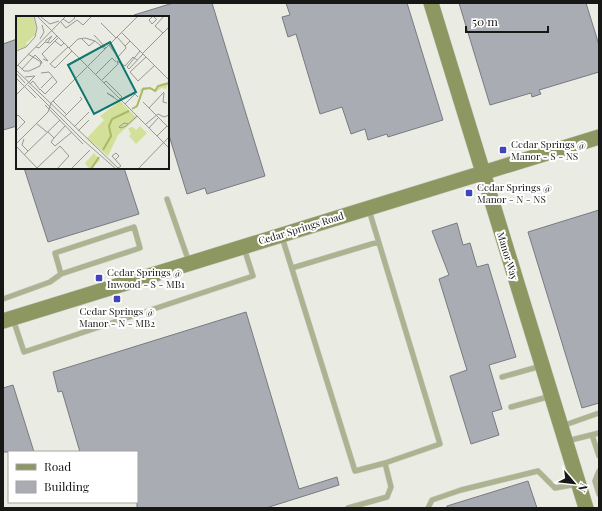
<svg xmlns="http://www.w3.org/2000/svg" width="602" height="511" viewBox="0 0 602 511" font-family="'Playfair Display',serif">
  <style>
    .building { fill: #aaacb4; stroke: #787a82 }
    .lines { fill: none; stroke-linecap: round; stroke-linejoin: round }
    .lane-casing { stroke: #c8cac2; stroke-width: 6 }
    .secondary-casing { stroke: #c8cac2; stroke-width: 16 }
    .lane { stroke: #acb390; stroke-width: 5 }
    .secondary { stroke: #8d9762; stroke-width: 15 }
    .poi-dot { fill: #4045ba; stroke: #fff; stroke-width: 1.5 }
    .labels { text-anchor: middle; stroke-width: 4; stroke-linejoin: round; paint-order: stroke }
    .poi-label { font-size: 10px; fill: #171815; stroke: #fff; text-anchor: start }
    .street-label { font-size: 10px; fill: #171815; stroke: #fff }
    .inset-river { fill: none; stroke: #abb866; stroke-width: 2 }
    .inset-road { fill: none; stroke: #969791; stroke-width: 1 }
    .view { fill: #0f766e; fill-opacity: 0.15; stroke: #0f766e; stroke-width: 2 }
    .inset-edge { fill: none; stroke: #171815; stroke-width: 2 }
  </style>
  <rect width="100%" height="100%" fill="#eaece3"/>
  <path class="building" d="M 173,3 L 212,3 L 265,176 L 207,194 L 205,188 L 187,194 L 168,132 L 168,17 L 135,17 L 134,15 Z
    M 286,3 L 407,3 L 443,120 L 388,137 L 387,134 L 368,140 L 365,129 L 351,134 L 342,107 L 320,114 L 296,34 L 288,37 L 282,17 L 290,15 Z
    M 459,3 L 586,3 L 599,45 L 599,72 L 539,90 L 541,94 L 532,97 L 531,93 L 490,105 Z
    M 17,39 L 17,126 L 3,130 L 3,44 Z
    M 24,168 L 124,168 L 139,214 L 48,242 Z
    M 599,210 L 599,403 L 582,408 L 528,232 Z
    M 457,223 L 463,245 L 470,243 L 477,267 L 488,264 L 516,357 L 489,365 L 502,409 L 492,412 L 499,435 L 471,444 L 450,376 L 467,370 L 439,279 L 449,275 L 432,231 Z
    M 246,312 L 299,489 L 337,477 L 339,485 L 266,508 L 137,508 L 137,452 L 80,452 L 62,391 L 58,392 L 53,372 Z
    M 13,385 L 34,452 L 3,452 L 3,388 Z
    M 528,481 L 537,508 L 447,508 L 447,506 Z"/>
  <g class="lines">
    <g class="lane-casing">
      <path id="lane" d="M 167,199 L 189,262
        M 369,210 L 440,444 L 385,463
        M 282,237 L 355,471 L 385,463 L 391,487 L 387,497 L 348,508
        M 292,268 L 378,242
        M 3,299 L 50,282 L 61,274 L 140,248 L 134,227 L 55,253 L 61,274
        M 13,319 L 24,352 L 253,276 L 244,248
        M 502,377 L 541,366
        M 511,407 L 551,396
        M 562,426 L 599,413
        M 592,435 L 599,456
        M 567,441 L 599,433
        M 599,471 L 595,481 L 599,494
        M 428,508 L 432,500 L 461,490 L 538,471 L 555,488 L 578,484"/>
    </g>
    <g class="secondary-casing">
      <path id="secondary" d="M 431,3 L 586,508
        M 3,321 L 599,137"/>
    </g>
    <use href="#lane" class="lane"/>
    <use href="#secondary" class="secondary"/>
  </g>
  <g class="poi-dot">
    <rect x="499" y="146" width="8" height="8" rx="2"/>
    <rect x="465" y="189" width="8" height="8" rx="2"/>
    <rect x="95" y="274" width="8" height="8" rx="2"/>
    <rect x="113" y="295" width="8" height="8" rx="2"/>
  </g>
  <g class="labels">
    <g class="poi-label">
      <text x="511" y="148">Cedar Springs @<tspan x="511" dy="12">Manor - S - NS</tspan></text>
      <text x="477" y="191">Cedar Springs @<tspan x="477" dy="12">Manor - N - NS</tspan></text>
      <text x="107" y="276">Cedar Springs @<tspan x="107" dy="12">Inwood - S - MB1</tspan></text>
      <text x="117" y="315" text-anchor="middle">Cedar Springs @<tspan x="117" dy="12">Manor - N - MB2</tspan></text>
    </g>
    <g class="street-label">
      <text transform="translate(301 228) rotate(-17)" y="4">Cedar Springs Road</text>
      <text transform="translate(508 256) rotate(73)" y="4">Manor Way</text>
    </g>
  </g>
  <g transform="translate(16 16)">
    <rect width="153" height="153" fill="#eaece3"/>
    <path d="M 0,0 L 17,0 L 20,10 L 19,19 L 10,27 L 11,30 L 0,34 ZM 153,66 L 150,73 L 145,72 L 140,76 L 133,73 L 123,75 L 127,71 L 140,73 L 143,69 ZM 104,85 L 121,102 L 102,119 L 92,140 L 71,122 L 88,104 L 84,100 ZM 124,110 L 131,117 L 120,128 L 113,120 L 115,118 L 112,112 L 117,111 L 120,114 ZM 78,137 L 84,144 L 77,151 L 79,153 L 73,153 L 69,147 Z" fill="#d3e099"/>
    <path class="inset-river" d="M 116,93 L 121,90 L 127,73 L 134,72 L 139,75 L 142,70 L 153,67M 87,134 L 95,120 L 93,110 L 96,103 L 113,95M 75,153 L 83,141"/>
    <path class="inset-road" d="M 21,0 L 153,132M 25,1 L 34,8 L 43,5M 47,3 L 53,7 L 59,2 L 57,0M 140,4 L 136,8 L 133,4 L 137,0 L 141,4M 45,6 L 50,12 L 61,4 L 67,9 L 76,0M 85,7 L 100,22M 106,17 L 153,64M 147,17 L 139,10 L 148,0M 78,19 L 90,32M 101,21 L 109,30 L 114,25M 65,22 L 73,30 L 79,25M 24,23 L 28,16 L 26,9M 29,25 L 36,20 L 31,27M 39,25 L 45,30 L 48,27M 93,29 L 102,41 L 110,32 L 109,30M 20,31 L 23,32 L 29,26 L 34,27 L 41,20M 52,31 L 34,48 L 39,52 L 56,35M 53,32 L 62,23 L 69,22 L 79,25 L 89,33M 0,35 L 10,31 L 19,21 L 21,12 L 18,0M 124,35 L 111,51 L 113,53 L 127,38M 127,37 L 153,11M 130,41 L 114,56 L 122,65 L 139,49M 27,43 L 32,45 L 26,38 L 42,22M 2,49 L 8,55 L 13,55 L 24,50 L 25,46 L 12,38M 0,51 L 50,0M 6,53 L 19,39 L 26,46 L 25,48M 0,54 L 103,153M 1,58 L 9,67M 79,59 L 96,42 L 100,46M 0,62 L 20,82M 85,65 L 102,48 L 101,45 L 109,50 L 117,41 L 121,44M 88,67 L 90,65 L 106,81 L 104,83M 14,68 L 17,65 L 24,74M 12,69 L 67,124 L 100,153M 25,72 L 36,61M 24,73 L 29,78 L 41,66 L 33,56 L 25,57M 148,77 L 147,86 L 151,87M 1,78 L 19,60 L 9,61M 98,81 L 91,77 L 103,85M 37,85 L 50,98M 127,86 L 153,112M 109,88 L 119,78 L 122,81M 29,89 L 67,128M 91,92 L 104,84M 133,92 L 148,76M 32,96 L 35,87 L 122,0M 0,101 L 2,99 L 9,106 L 0,115M 48,101 L 66,83 L 64,81M 21,108 L 31,116M 112,108 L 108,107 L 103,111 L 105,112 L 110,110 L 121,100M 130,108 L 142,98 L 148,101 L 153,99M 58,111 L 73,96M 133,112 L 142,102M 62,115 L 73,104M 32,116 L 38,122 L 49,110M 141,120 L 151,110M 38,122 L 35,126 L 39,130 L 56,116M 8,123 L 6,129 L 12,135M 0,128 L 32,96M 0,130 L 22,153M 8,139 L 44,104M 99,144 L 103,140 L 100,137 L 96,140 L 105,150 L 102,152M 21,152 L 44,130 L 53,140 L 41,153M 55,153 L 74,134M 122,153 L 153,121"/>
    <path class="view" d="M 94,26 L 120,76 L 78,98 L 52,49 Z"/>
    <rect width="153" height="153" class="inset-edge"/>
  </g>
  <rect width="602" height="511" fill="none" stroke="#171815" stroke-width="8"/>
  <rect x="8" y="451" width="130" height="52" fill="#ffffff" stroke="#a2a3a1"/>
  <rect x="16" y="464" width="20" height="6" fill="#8d9762" stroke="#a2a3a1"/>
  <text x="44" y="471" font-size="12" fill="#171815">Road</text>
  <rect x="16" y="481" width="20" height="12" fill="#aaacb4" stroke="#a2a3a1"/>
  <text x="44" y="491" font-size="12" fill="#171815">Building</text>
  <g transform="translate(574 483) rotate(118)" stroke="#ffffff" stroke-width="3" paint-order="stroke">
  <path d="M0-3L7 15L0 10L-7 15Z" fill="#171815"/>
  <text y="-6" font-size="11" font-weight="bold" text-anchor="middle" fill="#171815">N</text>
  </g>
  <path d="M466 26v6h82v-6" fill="none" stroke="#171815" stroke-width="2"/>
  <text x="472" y="26" font-size="12" fill="#171815" stroke="#ffffff" stroke-width="3" paint-order="stroke">50 m</text>
</svg>
